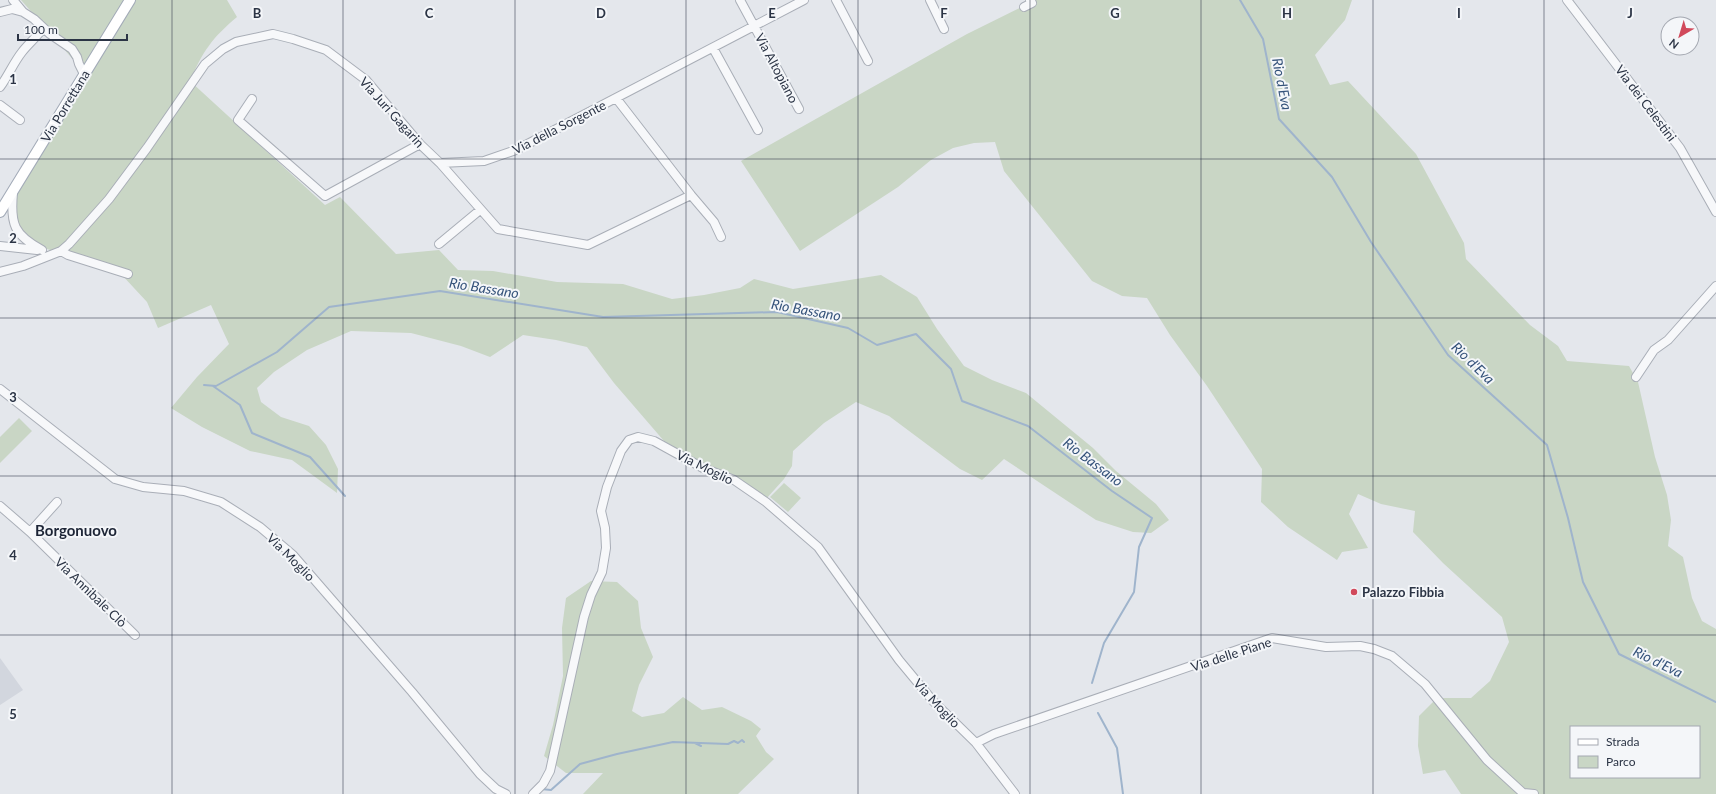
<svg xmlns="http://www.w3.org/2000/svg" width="1716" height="794" viewBox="0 0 1716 794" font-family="Lato,sans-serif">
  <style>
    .built { fill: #d2d6de }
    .green { fill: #c9d6c5; fill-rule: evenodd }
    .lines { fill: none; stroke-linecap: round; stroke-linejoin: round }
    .stream { stroke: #9fb4cc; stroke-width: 2 }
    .minor-casing { stroke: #a9aeb7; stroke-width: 10 }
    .major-casing { stroke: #a3abb8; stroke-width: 12 }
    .minor { stroke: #f7f8fa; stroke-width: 8 }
    .major { stroke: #fff; stroke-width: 10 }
    .grid { fill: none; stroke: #2b3445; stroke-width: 1; stroke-opacity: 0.55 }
    .poi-dot { fill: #d1495b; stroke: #f4f6f9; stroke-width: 1.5 }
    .labels { text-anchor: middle; stroke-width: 4; stroke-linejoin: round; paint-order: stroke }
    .street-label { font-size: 13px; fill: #2b3445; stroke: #f4f6f9 }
    .poi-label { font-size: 13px; font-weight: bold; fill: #2b3445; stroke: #f4f6f9; text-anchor: start }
    .water-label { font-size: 14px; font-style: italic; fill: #34527a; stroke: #f4f6f9 }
    .quarter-label { font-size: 15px; font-weight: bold; fill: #1d2536; stroke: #f4f6f9 }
    .grid-label { font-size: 13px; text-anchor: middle; font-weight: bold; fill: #2b3445; stroke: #f4f6f9; stroke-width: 4; stroke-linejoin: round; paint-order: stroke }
  </style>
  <rect width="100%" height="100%" fill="#e4e7ec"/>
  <path class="built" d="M 0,658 L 23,690 L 0,705 Z"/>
  <path class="green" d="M 21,0 L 227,0 L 237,17 C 212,38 203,51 190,81 L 325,205 L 340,197 L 396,254 L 439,250 L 458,270 L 493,271 L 557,282 L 623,284 L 672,299 L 704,295 L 740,288 L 754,279 L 793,289 L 881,275 L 917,297 L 937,329 L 964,366 L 992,380 L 1026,393 L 1093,448 L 1116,471 L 1156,504 L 1169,520 L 1151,533 L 1133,532 L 1096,520 L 1004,459 L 982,480 L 960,469 L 889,416 L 856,402 L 824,423 L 793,451 L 792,466 L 784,479 L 766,499 L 701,463 L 664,441 L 614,383 L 587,347 L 556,340 L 523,335 L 490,357 L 461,346 L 411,333 L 351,331 L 307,350 L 274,372 L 257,388 L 261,402 L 281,417 L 309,426 L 326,445 L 338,469 L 337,493 L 292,460 L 250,451 L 202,427 L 171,408 L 197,377 L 229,344 L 211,305 L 158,328 L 147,302 L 121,274 L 47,249 L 23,235 L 14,223 L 10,198 L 84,72 Z
    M 1036,0 L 1352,0 L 1345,20 L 1315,55 L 1330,85 L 1348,81 L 1416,154 L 1464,243 L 1466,259 L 1530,325 L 1558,346 L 1567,361 L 1629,366 L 1638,382 L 1655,457 L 1667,495 L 1671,520 L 1668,546 L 1683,557 L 1692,598 L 1702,621 L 1716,629 L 1716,794 L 1461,794 L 1445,770 L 1423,774 L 1418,746 L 1419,716 L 1437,698 L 1471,698 L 1490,681 L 1509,642 L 1502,617 L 1443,563 L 1413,532 L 1415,511 L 1381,504 L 1358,494 L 1349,514 L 1368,548 L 1342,552 L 1337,560 L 1288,527 L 1261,502 L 1262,469 L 1207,386 L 1170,335 L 1147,298 L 1122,296 L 1092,281 L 1004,171 L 995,142 L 974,143 L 953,148 L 931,160 L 898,187 L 800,251 L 741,161 L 967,34 ZM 1571,727 L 1699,727 L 1699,777 L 1571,777 Z
    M 19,418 L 32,431 L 0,463 L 0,437 Z
    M 784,483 L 801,498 L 788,512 L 770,497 Z
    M 591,581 L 617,582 L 638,601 L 641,628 L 653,657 L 639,685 L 632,711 L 642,717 L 664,713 L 683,697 L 702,710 L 722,707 L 751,721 L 761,729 L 756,736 L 766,752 L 774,759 L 738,794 L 583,794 L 603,773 L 566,773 L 544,756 L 553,725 L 563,676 L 562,628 L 566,598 Z"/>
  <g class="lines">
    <path class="stream" d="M 1240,0 L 1263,39 L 1279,119 L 1332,177 L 1371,242 L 1448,355 L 1547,445 L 1568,518 L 1583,582 L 1619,654 L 1716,702
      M 204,385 L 216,386 L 277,352 L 329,307 L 440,291 L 603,317 L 777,312 L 848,328 L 877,345 L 916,334 L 951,369 L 962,401 L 1028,426 L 1112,491 L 1152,518 L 1139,547 L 1134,592 L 1104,643 L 1092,683
      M 213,386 L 240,405 L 252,433 L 310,457 L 345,496
      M 1098,713 L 1117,748 L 1123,794
      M 695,743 L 701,746
      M 541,789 L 551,790 L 580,764 L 617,754 L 673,742 L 728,744 L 734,741 L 738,743 L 742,740 L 744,742"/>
    <g class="minor-casing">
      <path id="minor" d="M 13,0 L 23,12 L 34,19 L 50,34 L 72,49 L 77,57 L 79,64 L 84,74
        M 740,0 L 799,109
        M 836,0 L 868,61
        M 930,0 L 944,29
        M 1567,0 L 1680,148 L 1716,212
        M 1024,7 L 1032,3 L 1030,0
        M 0,12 L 12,9 L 23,12
        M 713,48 L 758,130
        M 0,87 C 8,76 14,62 22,52 C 29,43 37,37 43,28
        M 616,98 L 691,195 L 714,222 L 721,237
        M 252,99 L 238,120 L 325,196 L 420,144
        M 0,105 L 20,120
        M 440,163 L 484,161 L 516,150 L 804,0
        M 13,193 C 10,224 14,235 42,250
        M 439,244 L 480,210
        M 0,246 L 37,250
        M 61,251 L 68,255 L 128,274
        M 0,272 L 23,266 L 61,251 L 69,244 L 109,199 L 147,148 L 205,64 L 223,49 L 236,42 L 273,34 L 293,39 L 326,50 L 366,80 L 420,144 L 440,163 L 498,229 L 588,245 L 691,195
        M 1636,377 L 1654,350 L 1668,340 L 1716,286
        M 0,389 L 115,479 L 143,487 L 184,491 L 221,502 L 260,527 L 293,555 L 412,692 L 480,774 L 496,789 L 506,794
        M 0,506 L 30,532 L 135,635
        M 30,532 L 57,502
        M 976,743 L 994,734 L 1272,638 L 1326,647 L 1360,646 L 1374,649 L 1392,656 L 1425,684 L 1487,760 L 1523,793 L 1534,794
        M 533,794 L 543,784 L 550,771 L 584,617 L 591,595 L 602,572 L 606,548 L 605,528 L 601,511 L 607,487 L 621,451 L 629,440 L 638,437 L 654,441 L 703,468 L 734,480 L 766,502 L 818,547 L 899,660 L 933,701 L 976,743 L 1015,794"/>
    </g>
    <g class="major-casing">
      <path id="major" d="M 0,212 L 130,0"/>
    </g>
    <use href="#minor" class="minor"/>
    <use href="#major" class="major"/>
  </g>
  <path class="grid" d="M 172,0 L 172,794M 343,0 L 343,794M 515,0 L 515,794M 686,0 L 686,794M 858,0 L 858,794M 1030,0 L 1030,794M 1201,0 L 1201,794M 1373,0 L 1373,794M 1544,0 L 1544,794M 0,159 L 1716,159M 0,318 L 1716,318M 0,476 L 1716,476M 0,635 L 1716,635"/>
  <circle class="poi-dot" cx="1354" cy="592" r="4"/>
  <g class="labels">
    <g class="street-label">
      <text transform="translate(777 68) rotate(62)" y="5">Via Altopiano</text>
      <text transform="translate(1646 103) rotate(53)" y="5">Via dei Celestini</text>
      <text transform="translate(65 106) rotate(-59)" y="5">Via Porrettana</text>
      <text transform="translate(392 112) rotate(48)" y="5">Via Juri Gagarin</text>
      <text transform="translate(559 127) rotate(-27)" y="5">Via della Sorgente</text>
      <text transform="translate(705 467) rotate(26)" y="5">Via Moglio</text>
      <text transform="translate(291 557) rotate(45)" y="5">Via Moglio</text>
      <text transform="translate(91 592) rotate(44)" y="5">Via Annibale Clò</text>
      <text transform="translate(1231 654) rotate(-18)" y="5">Via delle Piane</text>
      <text transform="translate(937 703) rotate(47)" y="5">Via Moglio</text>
    </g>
    <g class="poi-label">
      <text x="1362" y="597">Palazzo Fibbia</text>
    </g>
    <g class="water-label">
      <text transform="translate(1282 84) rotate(79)" y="5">Rio d'Eva</text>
      <text transform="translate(484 288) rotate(9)" y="5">Rio Bassano</text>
      <text transform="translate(806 310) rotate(10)" y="5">Rio Bassano</text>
      <text transform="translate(1473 363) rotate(44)" y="5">Rio d'Eva</text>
      <text transform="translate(1093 462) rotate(37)" y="5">Rio Bassano</text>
      <text transform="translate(1658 662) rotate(26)" y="5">Rio d'Eva</text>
    </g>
    <g class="quarter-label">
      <text x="76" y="536">Borgonuovo</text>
    </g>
  </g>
  <g class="grid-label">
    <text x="257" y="18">B</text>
    <text x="429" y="18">C</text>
    <text x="601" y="18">D</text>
    <text x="772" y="18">E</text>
    <text x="944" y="18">F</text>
    <text x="1115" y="18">G</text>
    <text x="1287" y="18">H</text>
    <text x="1459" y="18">I</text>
    <text x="1630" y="18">J</text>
    <text x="13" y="84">1</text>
    <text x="13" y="243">2</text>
    <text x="13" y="402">3</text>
    <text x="13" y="560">4</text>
    <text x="13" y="719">5</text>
  </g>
  <rect x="1570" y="726" width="130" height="52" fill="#f4f6f9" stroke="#a4a8b1"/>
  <rect x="1578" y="739" width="20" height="6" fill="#ffffff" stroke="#a4a8b1"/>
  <text x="1606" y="746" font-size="12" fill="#2b3445">Strada</text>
  <rect x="1578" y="756" width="20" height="12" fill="#c9d6c5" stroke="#a4a8b1"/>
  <text x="1606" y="766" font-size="12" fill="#2b3445">Parco</text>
  <g transform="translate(1680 36) rotate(218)"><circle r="19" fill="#f4f6f9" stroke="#a4a8b1"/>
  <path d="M0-3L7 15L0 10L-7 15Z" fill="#d1495b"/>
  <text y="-6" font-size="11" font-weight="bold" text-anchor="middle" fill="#2b3445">N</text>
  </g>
  <path d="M18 34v6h109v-6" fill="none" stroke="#2b3445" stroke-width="2"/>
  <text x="24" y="34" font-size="12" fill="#2b3445" stroke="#f4f6f9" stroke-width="3" paint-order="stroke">100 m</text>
</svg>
